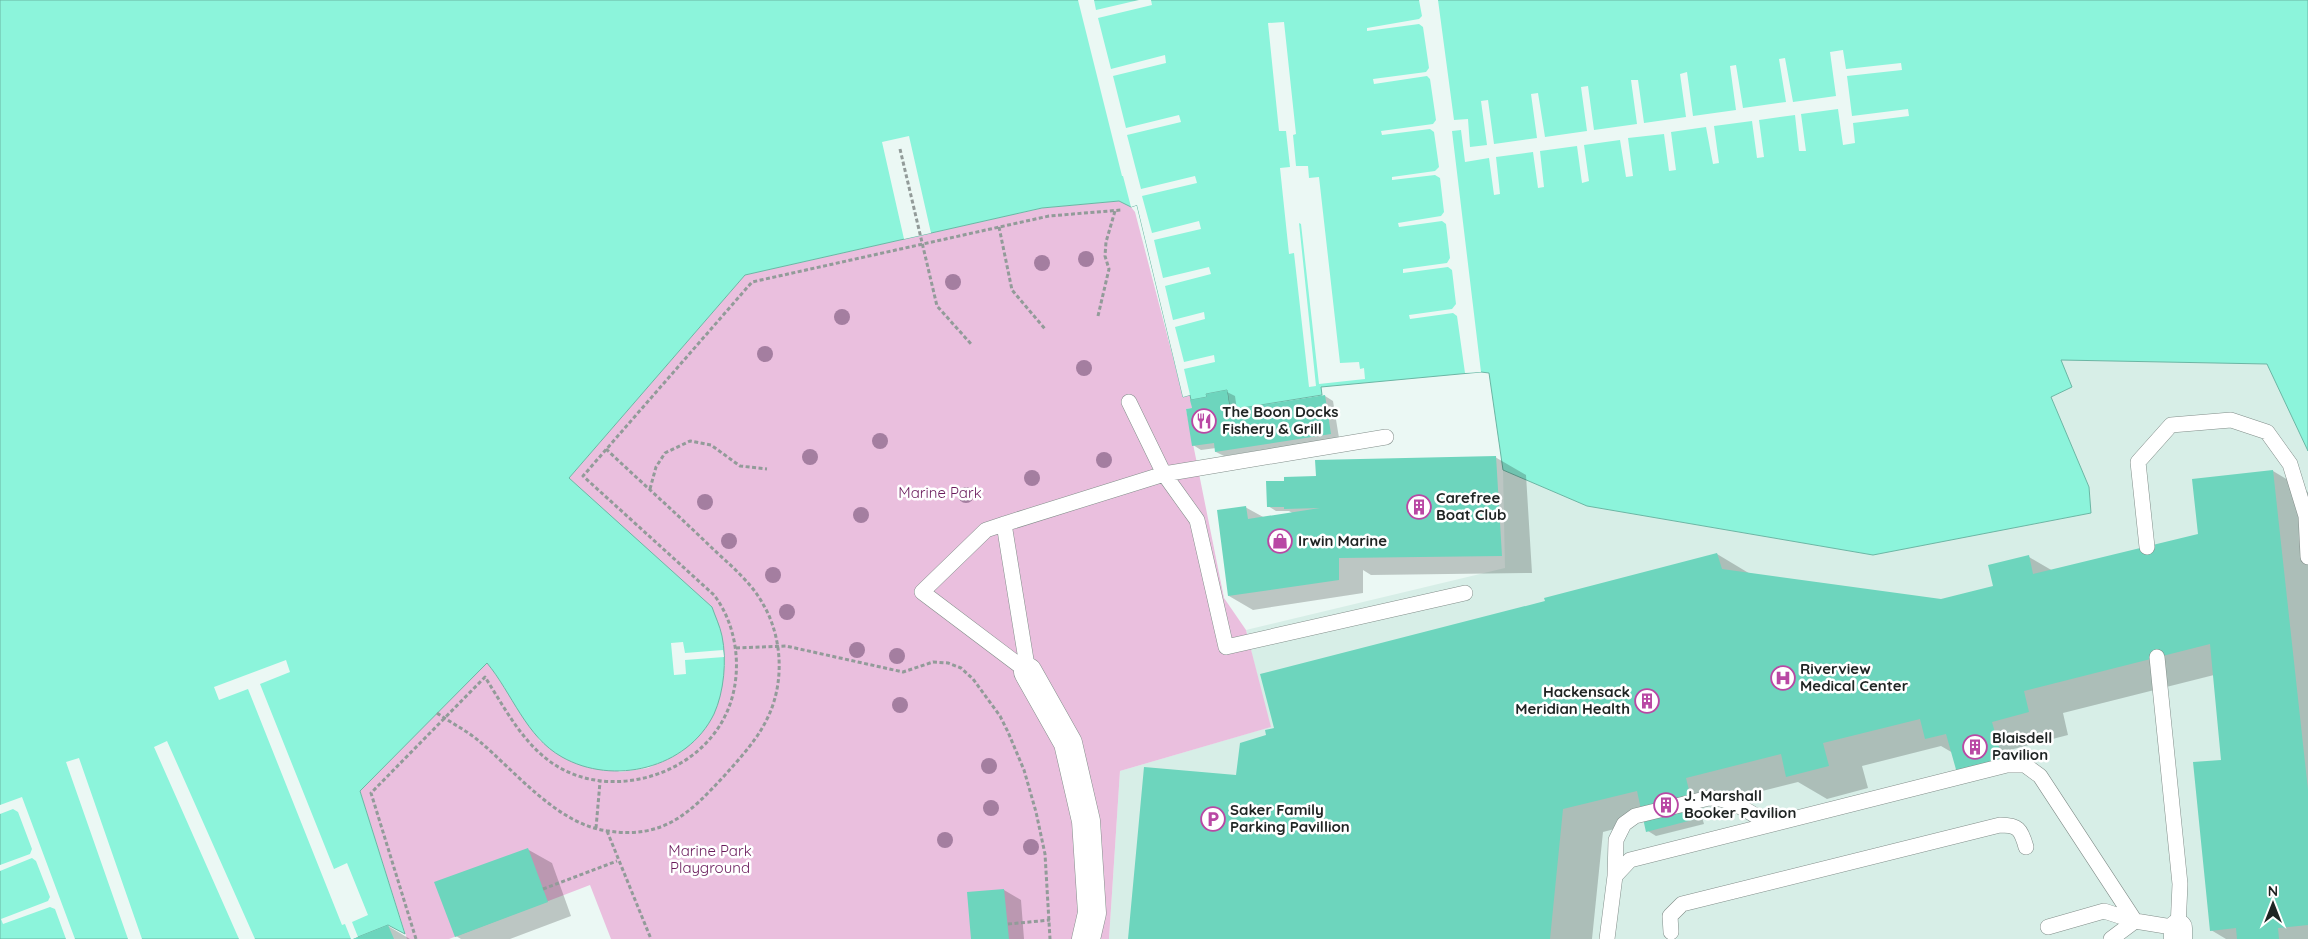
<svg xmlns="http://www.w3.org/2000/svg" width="2308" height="939" viewBox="0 0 2308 939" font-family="Quicksand,sans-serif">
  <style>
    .built { fill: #d7eee7 }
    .green { fill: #eabfde }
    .water { fill: #8cf4db; stroke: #6bb6a4 }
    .pier { fill: #ebf8f4 }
    .shadow { fill: #0003 }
    .building { fill: #6dd5bd }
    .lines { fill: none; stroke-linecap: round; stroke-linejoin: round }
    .service-casing { stroke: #828e8a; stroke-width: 16 }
    .minor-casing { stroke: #828e8a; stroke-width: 29 }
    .path { stroke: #929b99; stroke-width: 3; stroke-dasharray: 4 2.5; stroke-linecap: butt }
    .service { stroke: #fff; stroke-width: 15 }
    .minor { stroke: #fff; stroke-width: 28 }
    .tree { fill: #a47ea0 }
    .labels { text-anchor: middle; stroke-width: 5; stroke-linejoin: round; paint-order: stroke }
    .poi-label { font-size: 15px; font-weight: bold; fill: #1f2423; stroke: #fff; text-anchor: start }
    .park-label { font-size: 15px; fill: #691a5b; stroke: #fff }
  </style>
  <rect width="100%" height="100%" fill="#ebf8f4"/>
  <path class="built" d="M 2060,360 L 2268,364 L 2308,451 L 2308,939 L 1109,939 L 1120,771 L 1270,727 L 1246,630 L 1505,568 L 1503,470 L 1587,506 L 1873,555 L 2090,513 L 2089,487 L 2051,397 L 2072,387 Z"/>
  <path class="green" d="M 1119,201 L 1131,207 L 1135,212 L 1183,396 L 1190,395 L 1192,408 L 1186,409 L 1224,598 L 1246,630 L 1271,727 L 1120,771 L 1109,939 L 611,939 L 590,885 L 449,939 L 407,939 L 360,791 L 487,662 L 540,741 L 620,772 L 648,768 L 678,754 L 696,739 L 713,715 L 721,692 L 725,663 L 722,635 L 569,478 L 745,275 L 1043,208 Z"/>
  <path class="water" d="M 0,0 L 2308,0 L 2308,451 L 2267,364 L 2061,360 L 2072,387 L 2051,397 L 2089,487 L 2091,513 L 1873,555 L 1587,506 L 1503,470 L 1489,373 L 1481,372 L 1321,387 L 1322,395 L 1230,410 L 1227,390 L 1206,394 L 1207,397 L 1191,400 L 1190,395 L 1183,397 L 1137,205 L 1131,207 L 1119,201 L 1042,208 L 745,275 L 569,478 L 712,607 C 715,616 720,626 722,636 C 727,660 724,692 714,714 C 687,769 613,786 562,757 C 526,737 512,693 487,663 L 360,791 L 405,934 L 388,925 L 353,939 L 0,939 Z"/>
  <path class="pier" d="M 1078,0 L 1094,0 L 1096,10 L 1139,0 L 1151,0 L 1152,5 L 1098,18 L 1111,69 L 1165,55 L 1166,63 L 1113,76 L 1126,128 L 1179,115 L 1181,122 L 1127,135 L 1141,189 L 1195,176 L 1197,183 L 1142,196 L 1152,233 L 1199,221 L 1201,229 L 1154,240 L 1163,278 L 1209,267 L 1211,274 L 1165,286 L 1173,320 L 1204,312 L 1205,319 L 1175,327 L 1184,362 L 1214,355 L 1215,362 L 1184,369 L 1190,395 L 1183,397 L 1137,205 L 1131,207 L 1123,176 L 1122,176 Z
    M 1419,0 L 1438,0 L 1454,120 L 1468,119 L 1470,147 L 1487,145 L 1481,101 L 1488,100 L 1494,144 L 1537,138 L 1531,94 L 1538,93 L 1545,137 L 1587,131 L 1581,87 L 1588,86 L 1594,130 L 1637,124 L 1631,80 L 1638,80 L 1644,123 L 1686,117 L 1680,74 L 1687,72 L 1693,116 L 1736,110 L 1730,66 L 1736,65 L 1743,108 L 1786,102 L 1779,59 L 1785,58 L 1793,102 L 1836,96 L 1830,52 L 1843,50 L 1846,69 L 1901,63 L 1902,70 L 1847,76 L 1852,116 L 1908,109 L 1909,116 L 1853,123 L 1855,143 L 1843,145 L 1838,109 L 1801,114 L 1806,151 L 1799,151 L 1795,115 L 1759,120 L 1764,157 L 1757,158 L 1752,121 L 1714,126 L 1719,163 L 1713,164 L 1706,127 L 1671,132 L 1676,170 L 1669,171 L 1664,134 L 1628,138 L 1633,176 L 1626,177 L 1620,140 L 1584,145 L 1589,181 L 1582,183 L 1577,146 L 1540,151 L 1544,187 L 1538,188 L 1533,152 L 1496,157 L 1500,194 L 1494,195 L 1489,158 L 1465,162 L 1461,130 L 1452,131 L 1481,372 L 1465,373 L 1457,316 L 1453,313 L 1410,319 L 1409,315 L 1452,309 L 1456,304 L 1452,270 L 1448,267 L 1403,273 L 1403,269 L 1447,263 L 1450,258 L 1446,224 L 1442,221 L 1399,227 L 1398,223 L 1441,216 L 1444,212 L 1440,178 L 1435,175 L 1392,180 L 1392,177 L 1435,171 L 1439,167 L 1434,132 L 1430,129 L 1382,135 L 1381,131 L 1433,124 L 1436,120 L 1430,79 L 1427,76 L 1374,84 L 1373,79 L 1426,72 L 1429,68 L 1423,27 L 1419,24 L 1367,31 L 1367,28 L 1419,19 L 1422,16 Z
    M 1284,22 L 1296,134 L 1293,135 L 1296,166 L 1308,166 L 1309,178 L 1319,177 L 1340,363 L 1359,362 L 1360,369 L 1364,368 L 1365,379 L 1319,384 L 1301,224 L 1299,223 L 1316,386 L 1309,387 L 1294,253 L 1289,254 L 1280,168 L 1290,167 L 1286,131 L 1279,131 L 1268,23 Z
    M 909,136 L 931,233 L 904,239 L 882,142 Z
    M 683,642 L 685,653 L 723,650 L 724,657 L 685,660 L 686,674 L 674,675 L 671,643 Z
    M 286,660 L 290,672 L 260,684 L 334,869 L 347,863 L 368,915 L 352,922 L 358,937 L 353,939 L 351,939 L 345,924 L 342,925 L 248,689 L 219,700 L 214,687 Z
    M 167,741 L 255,939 L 239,939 L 154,747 Z
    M 79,758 L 142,939 L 128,939 L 66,762 Z
    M 22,797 L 75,939 L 66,939 L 55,909 L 50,907 L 3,924 L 1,919 L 48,901 L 50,897 L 36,861 L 32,858 L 0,871 L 0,865 L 30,854 L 32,849 L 18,812 L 13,809 L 0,814 L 0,805 Z"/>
  <path class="shadow" d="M 1227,392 L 1235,396 L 1237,410 L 1325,396 L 1333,401 L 1339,438 L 1224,456 L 1216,452 L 1216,448 L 1201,450 L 1193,445 L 1193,410 L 1208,398 Z
    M 1495,457 L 1526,475 L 1532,573 L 1371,575 L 1363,570 L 1363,593 L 1253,610 L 1229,596 L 1245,507 L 1265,518 L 1294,514 L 1289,511 L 1276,511 L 1268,506 L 1285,482 Z
    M 2273,471 L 2308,492 L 2308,939 L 2226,939 L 2211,930 L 2222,761 L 2214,675 L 2063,713 L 2068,735 L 2006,751 L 2010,765 L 1953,753 L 1941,746 L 1862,766 L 1868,788 L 1827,799 L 1798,782 L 1699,807 L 1704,824 L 1656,836 L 1648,831 L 1645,821 L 1603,832 L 1592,939 L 1129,939 L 1237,776 L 1275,729 L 1546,602 L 1717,554 L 1752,575 L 1942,600 L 1994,587 L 2029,557 L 2053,571 L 2199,535 Z
    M 527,849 L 552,863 L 571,916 L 510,939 L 461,939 L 456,936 Z
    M 1004,890 L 1021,900 L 1024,939 L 972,939 L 968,893 Z
    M 388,926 L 410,939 L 357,939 Z"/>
  <path class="building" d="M 1227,390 L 1230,410 L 1325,395 L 1331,434 L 1215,452 L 1214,443 L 1192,446 L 1186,409 L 1192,408 L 1190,400 L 1207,397 L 1206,394 Z
    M 1496,456 L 1502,556 L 1339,558 L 1339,580 L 1228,596 L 1217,510 L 1246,506 L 1248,519 L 1320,508 L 1284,509 L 1284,507 L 1267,507 L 1266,481 L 1284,481 L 1284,477 L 1316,476 L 1315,460 Z
    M 2273,470 L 2308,790 L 2308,925 L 2278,928 L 2279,939 L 2237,939 L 2236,928 L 2210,931 L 2193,762 L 2221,760 L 2210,644 L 2024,691 L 2029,712 L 1992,722 L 2003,761 L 1957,773 L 1946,734 L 1925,739 L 1920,719 L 1823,743 L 1829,766 L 1786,777 L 1781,754 L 1686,778 L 1696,819 L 1646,832 L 1637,791 L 1563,809 L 1550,939 L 1128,939 L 1144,767 L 1236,775 L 1240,743 L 1266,735 L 1265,730 L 1274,728 L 1260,674 L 1545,601 L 1544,598 L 1717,553 L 1722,569 L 1941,599 L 1993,586 L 1988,565 L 2029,555 L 2033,574 L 2198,534 L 2192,479 Z
    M 528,848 L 548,902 L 455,937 L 434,882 Z
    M 1004,889 L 1009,939 L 971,939 L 967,892 Z
    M 388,925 L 394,939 L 353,939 Z"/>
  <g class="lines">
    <g class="service-casing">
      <path id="service" d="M 1129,402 L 1164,474 L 1197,520 L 1226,647 L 1465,593
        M 1004,524 L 1028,672
        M 2147,547 L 2138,462 L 2171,425 L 2231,420 L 2267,432 L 2290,464 L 2306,516 L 2308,557
        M 1028,672 L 922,592 L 986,530 L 1004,524 L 1164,474 L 1386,437
        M 1615,876 L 1616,840 L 1624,824 L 1635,816 L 1709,798 C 1732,798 1750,813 1769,824
        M 2048,927 L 2104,911 L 2135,921 L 2178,928 L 2180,884 L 2157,657
        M 1671,932 L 1670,916 L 1682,904 L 2000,825 C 2018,825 2021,829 2026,847
        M 1607,939 L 1615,876 L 1630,860 L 2007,765 L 2025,765 L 2040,776 L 2135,921
        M 2111,939 L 2135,921"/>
    </g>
    <g class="minor-casing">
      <path id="minor" d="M 1028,672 L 1068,743 L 1086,821 L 1092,913 L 1086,939
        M 2178,939 L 2178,928"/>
    </g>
    <path class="path" d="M 900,149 L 937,306 L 972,345
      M 999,227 L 1012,290 L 1045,329
      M 1098,316 L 1109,269 L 1105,256 L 1106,242 L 1115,211
      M 650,489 L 656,467 L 665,453 L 690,441 L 711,445 L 740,466 L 767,469
      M 736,648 L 786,646 L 903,672 L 933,662 L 948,663 L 961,668 L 973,679 L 1000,716 L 1008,732 L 1024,770 L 1036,812 L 1045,854 L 1050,939
      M 437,713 C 451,723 466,730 479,741 C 515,771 558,825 608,831 C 664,839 689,814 725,775 C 740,758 756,741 766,721 C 785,685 783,638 763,604 C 751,582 729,564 712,548 C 677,514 641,482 606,449
      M 596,828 L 600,782
      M 607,831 L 651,939
      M 543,889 L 617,861
      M 1008,924 L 1050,920
      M 416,939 L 371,793 L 485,677 C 506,710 526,750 562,769 C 616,798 693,775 723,720 C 744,682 740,629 714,595 L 583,476 L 752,282 L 1049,216 L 1121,210"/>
    <use href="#service" class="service"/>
    <use href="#minor" class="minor"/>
  </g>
  <g class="tree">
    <circle cx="1086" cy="259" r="8"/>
    <circle cx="1042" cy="263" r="8"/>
    <circle cx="953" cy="282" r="8"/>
    <circle cx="842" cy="317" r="8"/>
    <circle cx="765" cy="354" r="8"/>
    <circle cx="1084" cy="368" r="8"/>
    <circle cx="880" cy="441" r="8"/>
    <circle cx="810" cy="457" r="8"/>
    <circle cx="1104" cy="460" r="8"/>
    <circle cx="1032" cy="478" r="8"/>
    <circle cx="966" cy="495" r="8"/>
    <circle cx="705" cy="502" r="8"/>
    <circle cx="861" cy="515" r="8"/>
    <circle cx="729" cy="541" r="8"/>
    <circle cx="773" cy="575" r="8"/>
    <circle cx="787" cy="612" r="8"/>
    <circle cx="857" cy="650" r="8"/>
    <circle cx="897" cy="656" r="8"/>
    <circle cx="900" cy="705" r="8"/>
    <circle cx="989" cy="766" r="8"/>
    <circle cx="991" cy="808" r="8"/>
    <circle cx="945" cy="840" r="8"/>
    <circle cx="1031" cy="847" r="8"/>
  </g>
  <defs>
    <g id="restaurant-ring" transform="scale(1.25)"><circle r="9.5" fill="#fff" stroke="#b948a4" stroke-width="1.5"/><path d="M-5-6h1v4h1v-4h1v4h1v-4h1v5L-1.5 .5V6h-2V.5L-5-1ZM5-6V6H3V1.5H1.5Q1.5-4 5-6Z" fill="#b948a4"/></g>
    <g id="building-ring" transform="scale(1.25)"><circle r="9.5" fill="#fff" stroke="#b948a4" stroke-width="1.5"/><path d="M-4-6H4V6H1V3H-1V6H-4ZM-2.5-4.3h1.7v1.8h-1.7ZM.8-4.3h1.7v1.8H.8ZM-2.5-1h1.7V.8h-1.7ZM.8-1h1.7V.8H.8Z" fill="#b948a4"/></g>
    <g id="shop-ring" transform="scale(1.25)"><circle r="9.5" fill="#fff" stroke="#b948a4" stroke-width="1.5"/><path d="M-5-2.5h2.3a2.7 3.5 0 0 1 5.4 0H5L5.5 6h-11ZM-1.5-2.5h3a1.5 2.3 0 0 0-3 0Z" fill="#b948a4"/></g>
    <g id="hospital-ring" transform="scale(1.25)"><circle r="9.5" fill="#fff" stroke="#b948a4" stroke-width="1.5"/><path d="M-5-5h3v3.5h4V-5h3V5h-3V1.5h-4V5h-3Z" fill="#b948a4"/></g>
    <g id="parking-ring" transform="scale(1.25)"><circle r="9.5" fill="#fff" stroke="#b948a4" stroke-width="1.5"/><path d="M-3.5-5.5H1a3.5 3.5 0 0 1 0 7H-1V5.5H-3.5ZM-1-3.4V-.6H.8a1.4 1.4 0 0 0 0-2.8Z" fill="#b948a4"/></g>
  </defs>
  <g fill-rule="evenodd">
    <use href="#restaurant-ring" x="1204" y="421"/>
    <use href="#building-ring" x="1419" y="507"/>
    <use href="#shop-ring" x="1280" y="541"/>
    <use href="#hospital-ring" x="1783" y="678"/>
    <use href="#building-ring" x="1647" y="701"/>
    <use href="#building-ring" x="1975" y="747"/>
    <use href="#building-ring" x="1666" y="805"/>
    <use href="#parking-ring" x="1213" y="819"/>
  </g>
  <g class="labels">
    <g class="poi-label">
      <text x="1222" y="417">The Boon Docks<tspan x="1222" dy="17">Fishery &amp; Grill</tspan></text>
      <text x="1436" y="503">Carefree<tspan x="1436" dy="17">Boat Club</tspan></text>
      <text x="1298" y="546">Irwin Marine</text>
      <text x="1800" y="674">Riverview<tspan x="1800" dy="17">Medical Center</tspan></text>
      <text x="1630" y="697" text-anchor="end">Hackensack<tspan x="1630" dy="17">Meridian Health</tspan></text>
      <text x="1992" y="743">Blaisdell<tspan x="1992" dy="17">Pavilion</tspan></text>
      <text x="1684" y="801">J. Marshall<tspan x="1684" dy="17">Booker Pavilion</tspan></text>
      <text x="1230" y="815">Saker Family<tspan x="1230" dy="17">Parking Pavillion</tspan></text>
    </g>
    <g class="park-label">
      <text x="940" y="498">Marine Park</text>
      <text x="710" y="856">Marine Park<tspan x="710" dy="17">Playground</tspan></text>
    </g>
  </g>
  <g transform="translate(2273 904)" stroke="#ffffff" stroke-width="4" paint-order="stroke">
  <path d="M0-4L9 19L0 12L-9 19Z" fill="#1f2423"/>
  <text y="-8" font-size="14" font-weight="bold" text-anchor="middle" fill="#1f2423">N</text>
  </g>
</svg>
